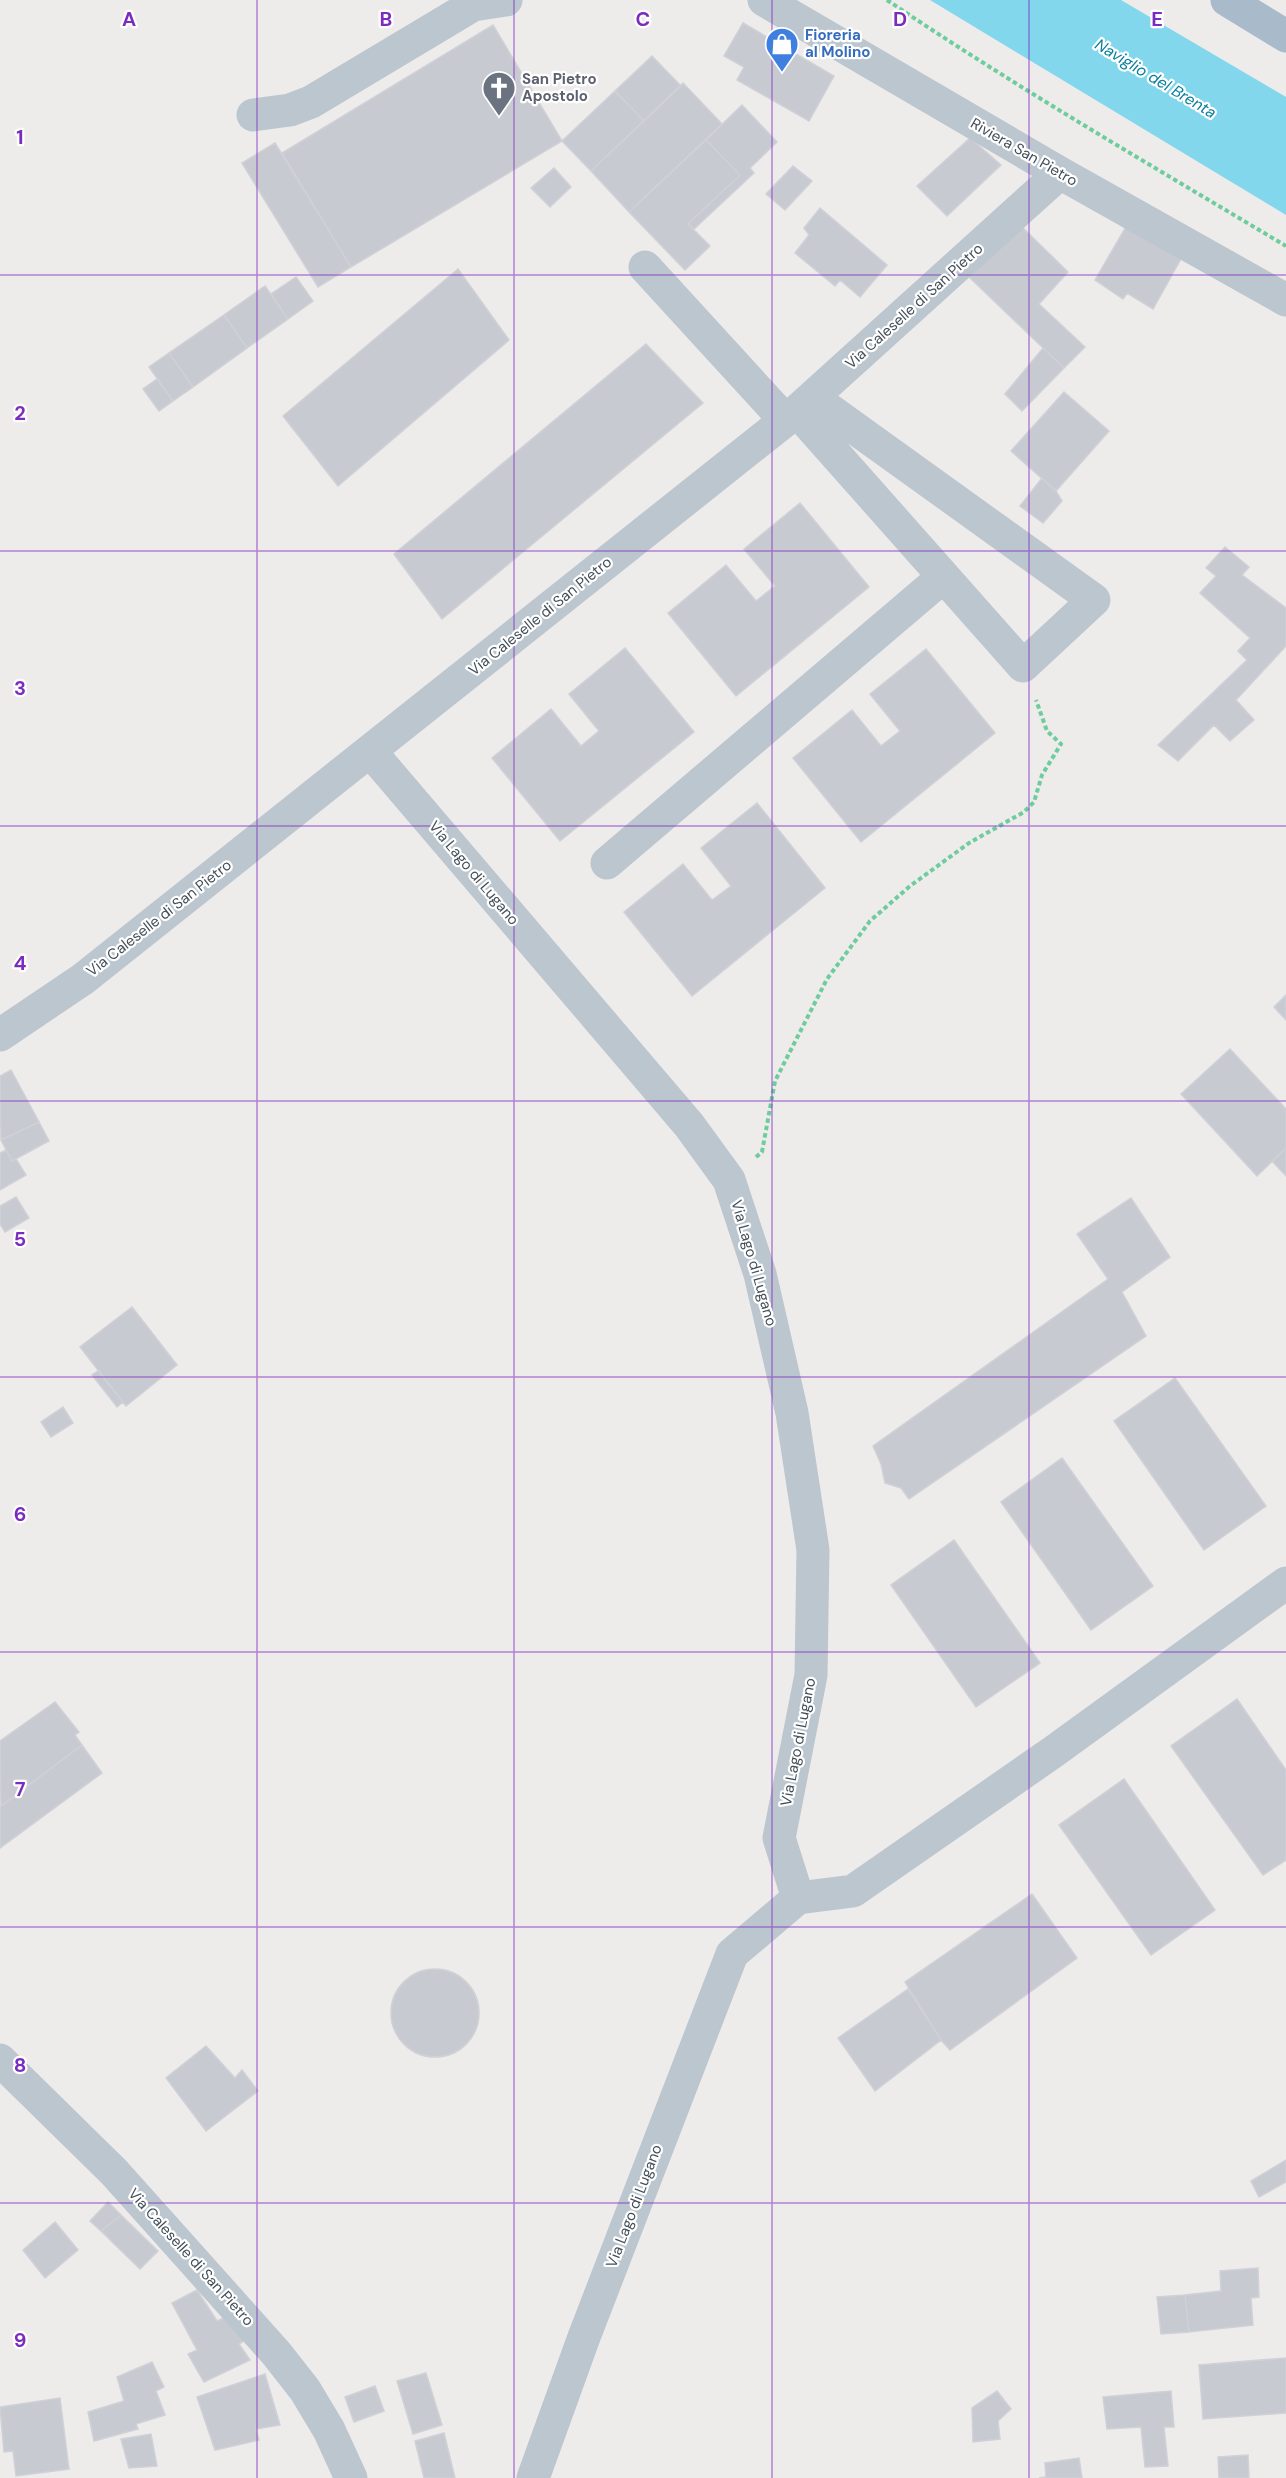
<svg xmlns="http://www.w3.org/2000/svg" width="1286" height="2478" viewBox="0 0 1286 2478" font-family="'DM Sans',sans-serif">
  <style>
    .water { fill: #82d7ec }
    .building { fill: #c7cad0; stroke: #cfd1d7; stroke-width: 1.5 }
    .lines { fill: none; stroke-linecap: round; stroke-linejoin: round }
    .path { stroke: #6ecc9d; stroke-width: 4; stroke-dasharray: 4.5 3; stroke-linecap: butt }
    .minor { stroke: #bbc6ce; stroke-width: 33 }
    .major { stroke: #a9bbcb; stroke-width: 33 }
    .grid { fill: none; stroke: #7b2cbf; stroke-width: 1.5; stroke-opacity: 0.55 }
    .labels { text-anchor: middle; stroke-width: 4.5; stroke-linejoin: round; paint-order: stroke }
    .shop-label { font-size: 15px; font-weight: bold; fill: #366cbe; stroke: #fff; text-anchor: start }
    .worship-label { font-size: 15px; font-weight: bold; fill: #5b616d; stroke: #fff; text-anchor: start }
    .street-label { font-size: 15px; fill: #434f58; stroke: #fff }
    .water-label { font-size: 16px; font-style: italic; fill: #0a809e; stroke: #fff }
    .grid-label { font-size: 20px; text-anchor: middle; font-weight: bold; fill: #7b2cbf; stroke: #fff; stroke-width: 4.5; stroke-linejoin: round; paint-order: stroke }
  </style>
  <rect width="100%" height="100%" fill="#eeebeb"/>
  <path class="water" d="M 930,0 L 1121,0 L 1286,97 L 1286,215 Z"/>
  <path class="building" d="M 743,23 L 834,76 L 809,121 L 737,80 L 744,67 L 724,56 Z
    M 493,25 L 562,141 L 351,267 L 282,153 Z
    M 652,56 L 681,86 L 644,121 L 615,91 Z
    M 683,83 L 722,124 L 629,212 L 591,171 Z
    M 615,91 L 644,121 L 591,171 L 562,141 Z
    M 742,105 L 777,142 L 750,168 L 754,173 L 694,229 L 688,224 L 740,175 L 706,140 Z
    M 970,138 L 1001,165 L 947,216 L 917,186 Z
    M 706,140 L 740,175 L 688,224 L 710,246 L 685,270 L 629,212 Z
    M 275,143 L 351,267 L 318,287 L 242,163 Z
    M 793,166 L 812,181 L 785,210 L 766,194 Z
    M 554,168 L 571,187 L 550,207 L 531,188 Z
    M 820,208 L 887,265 L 860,297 L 840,280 L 835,286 L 795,253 L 809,235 L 804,228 Z
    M 1020,225 L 1068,272 L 1039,304 L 1085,347 L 1064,368 L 969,277 Z
    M 1127,225 L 1182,257 L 1153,309 L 1127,293 L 1123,299 L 1095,280 Z
    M 458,269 L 509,340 L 338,486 L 283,416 Z
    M 296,277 L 313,301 L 288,319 L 271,294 Z
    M 265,286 L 288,319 L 247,348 L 224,315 Z
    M 224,315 L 247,348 L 193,387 L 169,353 Z
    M 646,344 L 703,403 L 442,619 L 394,554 Z
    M 1043,348 L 1064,368 L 1022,411 L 1005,394 Z
    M 169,353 L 193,387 L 173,401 L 149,367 Z
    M 157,379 L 173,401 L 159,411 L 143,389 Z
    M 1064,392 L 1109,431 L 1056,491 L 1011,451 Z
    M 1042,478 L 1056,491 L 1062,501 L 1043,523 L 1020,506 Z
    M 800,503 L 869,587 L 736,696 L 668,613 L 726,565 L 756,601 L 775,586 L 744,549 Z
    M 1225,547 L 1249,567 L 1242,575 L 1286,608 L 1286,646 L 1236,700 L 1254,720 L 1230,741 L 1214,725 L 1178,761 L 1158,745 L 1247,660 L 1238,651 L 1250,638 L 1200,593 L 1216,576 L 1206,568 Z
    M 625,648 L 694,732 L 560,841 L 492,758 L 551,709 L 581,746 L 599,731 L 569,694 Z
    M 926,649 L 995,733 L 861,842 L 793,758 L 852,710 L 881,746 L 900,731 L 870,694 Z
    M 757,803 L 825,888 L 692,996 L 624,912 L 683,864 L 712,900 L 731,886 L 701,848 Z
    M 1286,995 L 1286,1020 L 1274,1007 Z
    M 1230,1049 L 1286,1109 L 1286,1148 L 1257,1176 L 1181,1094 Z
    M 11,1070 L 39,1122 L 1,1140 L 0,1076 Z
    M 39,1122 L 49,1141 L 12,1161 L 1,1140 Z
    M 1286,1148 L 1286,1176 L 1272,1161 Z
    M 6,1150 L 12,1161 L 16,1159 L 26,1175 L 0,1190 L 0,1153 Z
    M 16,1197 L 29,1218 L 5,1232 L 0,1224 L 0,1206 Z
    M 1131,1198 L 1170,1257 L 1122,1292 L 1146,1336 L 909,1499 L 901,1488 L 885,1483 L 881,1464 L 873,1446 L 1108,1279 L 1077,1234 Z
    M 132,1307 L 177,1365 L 126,1406 L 80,1347 Z
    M 98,1371 L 123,1402 L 117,1407 L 92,1375 Z
    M 1175,1378 L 1266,1506 L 1204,1550 L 1114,1421 Z
    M 63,1407 L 73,1423 L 51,1437 L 41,1422 Z
    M 1062,1458 L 1153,1586 L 1091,1630 L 1001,1502 Z
    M 954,1540 L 1040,1663 L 976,1707 L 891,1585 Z
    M 1237,1699 L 1286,1770 L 1286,1860 L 1263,1875 L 1171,1746 Z
    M 55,1702 L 79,1732 L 75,1735 L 82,1745 L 1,1806 L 0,1741 Z
    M 82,1745 L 102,1773 L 0,1848 L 0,1807 Z
    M 1124,1779 L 1215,1910 L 1151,1955 L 1059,1825 Z
    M 1032,1894 L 1077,1958 L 950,2050 L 941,2040 L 905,1982 Z
    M391 2013a44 44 0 1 1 88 0a44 44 0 1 1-88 0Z
    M 908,1989 L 941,2040 L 875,2091 L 838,2038 Z
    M 206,2046 L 235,2078 L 242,2070 L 258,2091 L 206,2131 L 166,2078 Z
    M 1286,2160 L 1286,2182 L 1259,2197 L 1251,2181 Z
    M 108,2202 L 121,2215 L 101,2231 L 90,2221 Z
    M 121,2215 L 158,2251 L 140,2269 L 101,2231 Z
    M 55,2222 L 78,2250 L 45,2278 L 23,2250 Z
    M 1258,2268 L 1259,2297 L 1251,2298 L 1253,2325 L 1189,2332 L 1185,2295 L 1221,2291 L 1220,2271 Z
    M 197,2290 L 217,2321 L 228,2316 L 244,2341 L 239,2344 L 250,2360 L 204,2382 L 188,2354 L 197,2350 L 172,2303 Z
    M 1185,2295 L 1189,2332 L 1161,2334 L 1157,2297 Z
    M 1286,2358 L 1286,2413 L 1203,2419 L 1199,2365 Z
    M 152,2362 L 164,2387 L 156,2391 L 165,2415 L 136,2424 L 138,2429 L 94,2441 L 88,2412 L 124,2401 L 117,2377 Z
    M 426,2373 L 442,2425 L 413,2434 L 397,2381 Z
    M 265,2374 L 280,2425 L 256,2429 L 259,2440 L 215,2450 L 197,2397 Z
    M 375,2386 L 384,2411 L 354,2422 L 345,2397 Z
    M 997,2391 L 1011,2409 L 998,2421 L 1000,2439 L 973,2442 L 972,2408 Z
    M 1171,2391 L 1174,2427 L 1164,2427 L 1168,2466 L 1145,2467 L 1141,2427 L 1107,2429 L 1103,2397 Z
    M 60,2398 L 69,2469 L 16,2476 L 13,2451 L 4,2452 L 0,2407 Z
    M 444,2433 L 455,2478 L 424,2478 L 415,2441 Z
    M 151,2434 L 157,2466 L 129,2468 L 121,2439 Z
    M 1248,2455 L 1249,2478 L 1219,2478 L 1218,2457 Z
    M 1079,2458 L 1082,2478 L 1039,2478 L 1046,2477 L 1045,2463 Z"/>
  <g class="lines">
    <path class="path" d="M 887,0 C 1016,87 1152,166 1286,246
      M 756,1157 L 762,1152 L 775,1081 L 827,979 L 870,921 L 910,886 L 969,843 L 1024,812 L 1034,802 L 1042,775 L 1061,744 L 1047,731 L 1036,700"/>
    <path class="minor" d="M 764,0 L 1060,173 L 1286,300
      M 253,115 L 290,110 L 311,102 L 473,5 L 506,0
      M 645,267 L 785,420
      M 797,411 L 1023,666 L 1094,600 L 813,398
      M 370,751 L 689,1125 L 729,1180 L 760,1274 L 792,1413 L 813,1550 L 811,1675 L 779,1838 L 798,1898
      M 607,863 L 943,577
      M 0,1035 L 83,979 L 797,411 L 1060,173
      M 0,2060 L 114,2172 L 276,2353 L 305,2390 L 329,2430 L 351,2478
      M 533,2478 L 584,2337 L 732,1954 L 798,1898 L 853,1891 L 1053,1752 L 1286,1583"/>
    <path class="major" d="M 1227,0 L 1286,36"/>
  </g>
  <path class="grid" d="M 257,0 L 257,2478M 514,0 L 514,2478M 772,0 L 772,2478M 1029,0 L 1029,2478M 0,275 L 1286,275M 0,551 L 1286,551M 0,826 L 1286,826M 0,1101 L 1286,1101M 0,1377 L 1286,1377M 0,1652 L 1286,1652M 0,1927 L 1286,1927M 0,2203 L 1286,2203"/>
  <defs>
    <g id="shop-pin" transform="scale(1.725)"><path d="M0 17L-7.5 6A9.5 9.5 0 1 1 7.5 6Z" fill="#3f7fe0" stroke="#fff"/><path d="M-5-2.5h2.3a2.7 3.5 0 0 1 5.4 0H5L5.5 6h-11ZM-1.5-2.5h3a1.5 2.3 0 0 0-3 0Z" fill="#fff"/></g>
    <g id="church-pin" transform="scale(1.725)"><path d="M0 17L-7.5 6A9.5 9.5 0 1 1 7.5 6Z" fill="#6b7280" stroke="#fff"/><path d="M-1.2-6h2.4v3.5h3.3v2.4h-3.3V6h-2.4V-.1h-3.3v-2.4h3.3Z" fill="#fff"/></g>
  </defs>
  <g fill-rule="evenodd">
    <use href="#shop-pin" x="782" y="44"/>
    <use href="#church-pin" x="499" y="88"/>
  </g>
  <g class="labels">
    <g class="shop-label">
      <text x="805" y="40">Fioreria<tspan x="805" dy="17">al Molino</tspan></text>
    </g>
    <g class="worship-label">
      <text x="522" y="84">San Pietro<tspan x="522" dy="17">Apostolo</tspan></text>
    </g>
    <g class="street-label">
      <text transform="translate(1024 152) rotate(30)" y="5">Riviera San Pietro</text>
      <text transform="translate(914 306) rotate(-42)" y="5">Via Caleselle di San Pietro</text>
      <text transform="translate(540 616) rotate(-39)" y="5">Via Caleselle di San Pietro</text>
      <text transform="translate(474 873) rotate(50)" y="5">Via Lago di Lugano</text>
      <text transform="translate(159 918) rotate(-38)" y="5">Via Caleselle di San Pietro</text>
      <text transform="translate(754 1263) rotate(74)" y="5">Via Lago di Lugano</text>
      <text transform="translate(798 1742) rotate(-79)" y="5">Via Lago di Lugano</text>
      <text transform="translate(634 2206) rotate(-69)" y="5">Via Lago di Lugano</text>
      <text transform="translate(191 2257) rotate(48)" y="5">Via Caleselle di San Pietro</text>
    </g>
    <g class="water-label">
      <text transform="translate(1156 78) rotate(31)" y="6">Naviglio del Brenta</text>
    </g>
  </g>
  <g class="grid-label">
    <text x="129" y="26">A</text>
    <text x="386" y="26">B</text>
    <text x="643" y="26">C</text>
    <text x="900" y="26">D</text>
    <text x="1157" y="26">E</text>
    <text x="20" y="144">1</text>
    <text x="20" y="420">2</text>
    <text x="20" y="695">3</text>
    <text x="20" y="970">4</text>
    <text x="20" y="1246">5</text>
    <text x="20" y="1521">6</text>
    <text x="20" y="1796">7</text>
    <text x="20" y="2072">8</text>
    <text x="20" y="2347">9</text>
  </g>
</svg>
